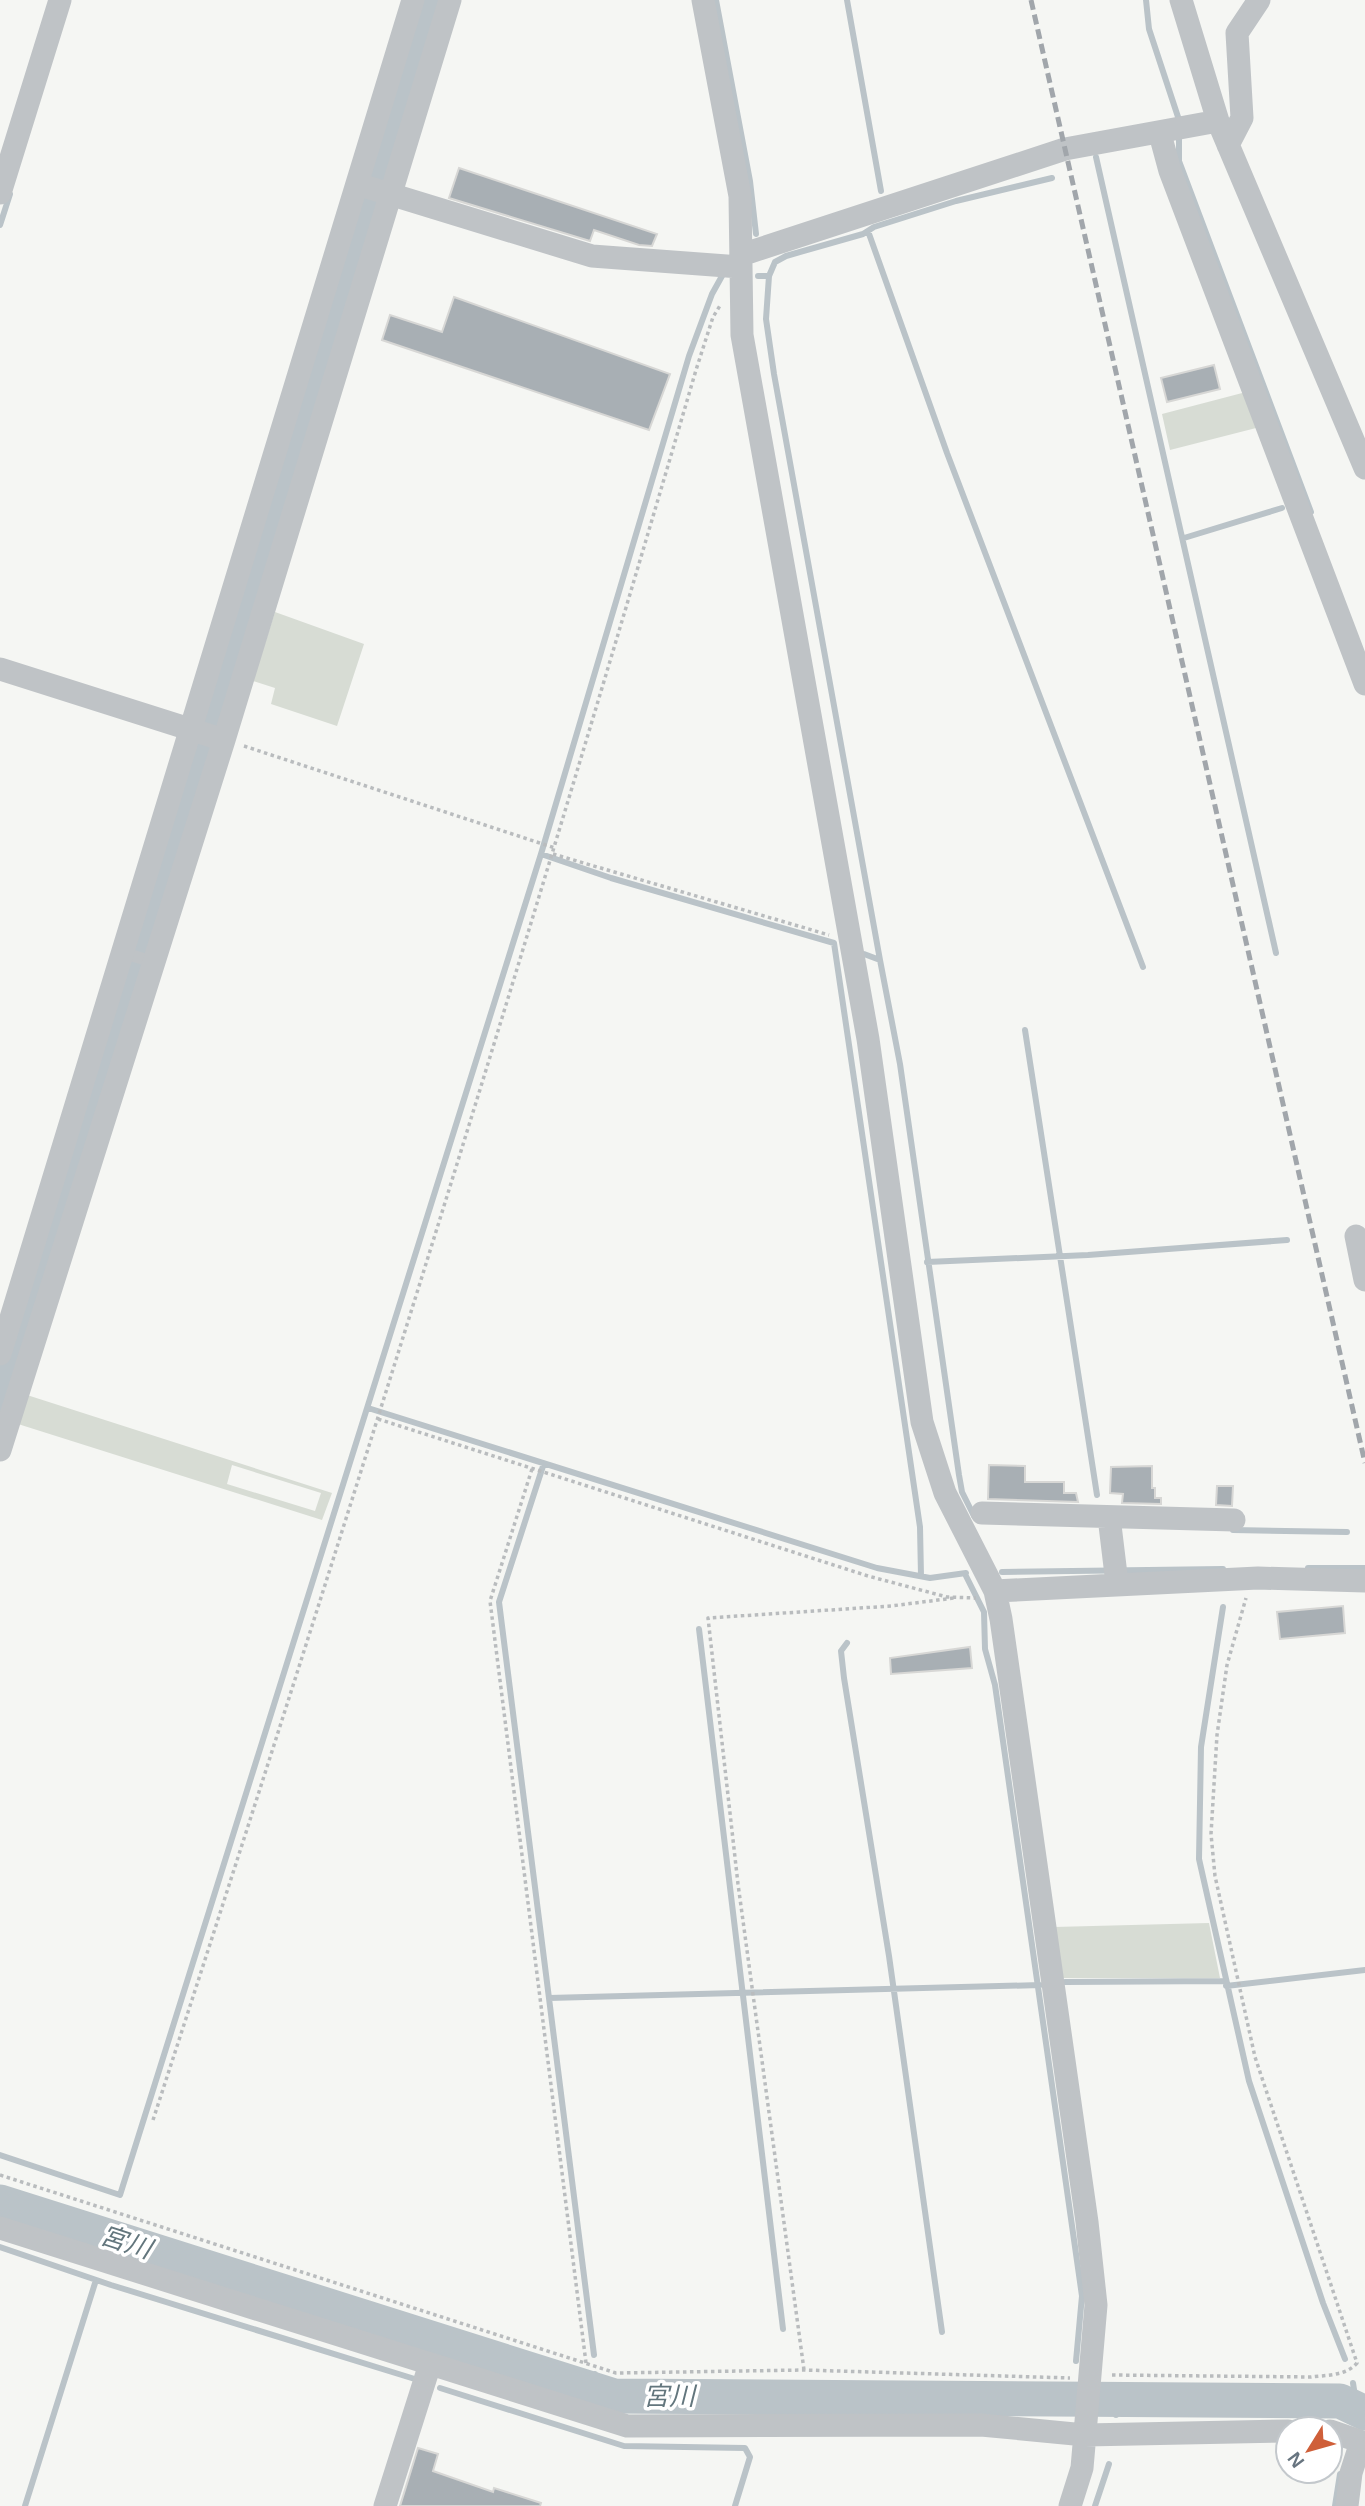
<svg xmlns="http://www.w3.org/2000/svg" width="1365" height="2506" viewBox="0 0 1365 2506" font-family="Helvetica,'Noto Sans JP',sans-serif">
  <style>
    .green { fill: #d7dcd4; fill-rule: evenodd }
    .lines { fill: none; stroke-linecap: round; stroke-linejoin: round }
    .stream { stroke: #bac3c8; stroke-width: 6 }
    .river { stroke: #bac3c8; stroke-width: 35 }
    .building { fill: #a8afb4; stroke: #d7d7d5; stroke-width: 2 }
    .path { stroke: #b9bcbe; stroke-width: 3.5; stroke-dasharray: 3.5 3.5; stroke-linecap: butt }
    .service { stroke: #bfc3c6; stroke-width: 12 }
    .minor { stroke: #bfc3c6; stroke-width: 23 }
    .rail { stroke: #a1a6ab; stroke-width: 5; stroke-dasharray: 10 5; stroke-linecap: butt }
    .labels { text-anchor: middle; stroke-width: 7; stroke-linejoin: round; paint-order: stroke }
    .water-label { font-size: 26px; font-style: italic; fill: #63767d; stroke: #fff }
  </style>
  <rect width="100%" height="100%" fill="#f5f6f3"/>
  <path class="green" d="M 1246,392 L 1260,427 L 1170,450 L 1162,414 Z
    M 275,612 L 364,644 L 337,726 L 271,704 L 275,688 L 253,681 Z
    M 27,1395 L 332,1493 L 322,1520 L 18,1424 ZM 232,1465 L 321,1493 L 315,1511 L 227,1484 Z
    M 1209,1923 L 1220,1978 L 1059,1978 L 1054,1927 Z"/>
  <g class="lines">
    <path class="stream" d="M 716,0 L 750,181 L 756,234
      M 847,0 L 881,191
      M 1146,0 L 1149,29 L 1180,123
      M 1179,134 L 1179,161 L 1311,512
      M 1096,157 L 1276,953
      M 0,225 L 10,194
      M 868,231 L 947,453 L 1143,967
      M 758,276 L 769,276 L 775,262 L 786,256 L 863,234 L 874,227 L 956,201 L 1052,178
      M 769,276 L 766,319 L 774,374 L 880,960
      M 1184,538 L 1282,508
      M 541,854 L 611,878 L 834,943 L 920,1527 L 921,1576
      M 864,954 L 880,960 L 900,1064 L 959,1475 L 962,1492 L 974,1516
      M 1025,1030 L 1097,1495
      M 927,1262 L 1088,1255 L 1287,1240
      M 368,1408 L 877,1568 L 930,1578 L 966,1573
      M 544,1463 L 499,1602 L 594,2355
      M 1233,1530 L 1347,1532
      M 1308,1568 L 1365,1568
      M 1002,1572 L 1223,1569
      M 965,1574 L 984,1612 L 985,1649 L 995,1685 L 1082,2296 L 1076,2361
      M 1223,1607 L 1201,1747 L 1199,1859 L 1249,2081 L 1323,2303 L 1345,2359
      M 699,1629 L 783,2329
      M 847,1643 L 841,1651 L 844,1678 L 889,1956 L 942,2332
      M 1065,1982 L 1224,1981
      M 1226,1986 L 1365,1970
      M 549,1998 L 1040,1985
      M 0,2155 L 120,2195 L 541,854 L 689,356 L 712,294 L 722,276
      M 0,2247 L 111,2285 L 418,2380
      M 595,2374 L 597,2390
      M 440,2388 L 624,2446 L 745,2448 L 750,2457 L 735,2506
      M 1116,2415 L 1116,2400
      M 1352,2420 L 1357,2409 L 1353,2383
      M 25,2506 L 96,2280
      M 1095,2506 L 1109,2464
      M 1335,2506 L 1340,2474"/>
    <path class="river" d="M 0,1404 L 248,606 L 431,0
      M 0,2202 L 614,2396 L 1340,2401 L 1365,2413"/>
  </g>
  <path class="building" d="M 459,168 L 657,234 L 652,246 L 639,245 L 594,230 L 590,241 L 449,198 Z
    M 454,297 L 670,374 L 649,430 L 382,340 L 390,315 L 442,332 Z
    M 1214,365 L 1220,389 L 1167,402 L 1161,378 Z
    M 989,1465 L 1025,1466 L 1025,1482 L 1064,1482 L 1064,1493 L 1076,1493 L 1078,1502 L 988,1499 Z
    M 1152,1466 L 1152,1488 L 1155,1488 L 1155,1498 L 1161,1498 L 1161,1504 L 1122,1503 L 1123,1494 L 1110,1493 L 1111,1467 Z
    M 1217,1486 L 1233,1486 L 1232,1506 L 1216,1505 Z
    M 1343,1606 L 1345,1633 L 1280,1639 L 1277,1612 Z
    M 970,1647 L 972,1668 L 891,1674 L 890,1658 Z
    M 418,2448 L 438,2454 L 433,2471 L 493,2492 L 494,2488 L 541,2503 L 540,2506 L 400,2506 Z"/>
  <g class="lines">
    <path class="path" d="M 244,746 L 555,848
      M 553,854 L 829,935
      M 378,1419 L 868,1576 L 947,1597 L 976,1598
      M 532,1469 L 490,1601 L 586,2363
      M 153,2120 C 342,1539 525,956 696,370 L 713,317 L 721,304
      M 0,2175 L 616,2373 L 804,2370 L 1070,2378
      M 804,2370 L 738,1884 L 708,1618 L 891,1606 L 954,1598
      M 1112,2375 L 1311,2377 C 1326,2375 1346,2376 1357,2363 L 1255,2057 L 1215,1876 L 1211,1834 L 1217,1735 L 1227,1665 L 1246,1598"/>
    <path class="service" d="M 121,952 L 153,962"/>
    <path class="minor" d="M 703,0 L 740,196 L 742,335 L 868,1039 L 922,1422 L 945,1493 L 995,1591 L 1001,1619 L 1087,2222 L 1096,2305 L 1082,2468 L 1070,2506
      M 1181,0 L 1218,121 L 1365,468
      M 1160,134 L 1170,171 L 1365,684
      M 1228,145 L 1242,118 L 1237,33 L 1259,0
      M 357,184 L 592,256 L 740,267
      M 0,193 L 60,0
      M 741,255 L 1065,149 L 1218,121
      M 0,669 L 224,740
      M 1356,1236 L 1365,1280
      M 0,1354 L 413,0
      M 0,1450 L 224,740 L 450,0
      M 982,1513 L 1234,1520
      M 1109,1517 L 1117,1583
      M 995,1591 L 1258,1578 L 1365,1581
      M 0,2228 L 627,2426 L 981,2425 L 1085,2435 L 1288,2431
      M 1330,2431 L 1365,2443
      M 385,2506 L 430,2364
      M 1347,2506 L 1351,2473 L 1361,2442"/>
    <path class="rail" d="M 1031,0 L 1365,1463"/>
  </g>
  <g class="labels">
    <g class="water-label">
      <text transform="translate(126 2242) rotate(18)" y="9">宮川</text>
      <text x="669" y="2405">宮川</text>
    </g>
  </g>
  <g transform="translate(1309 2450) rotate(233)"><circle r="33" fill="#ffffff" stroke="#c3c8cc" stroke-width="2"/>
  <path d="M0-5L12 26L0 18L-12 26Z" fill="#cf5f39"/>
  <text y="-10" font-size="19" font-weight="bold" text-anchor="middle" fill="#687580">N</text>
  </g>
</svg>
